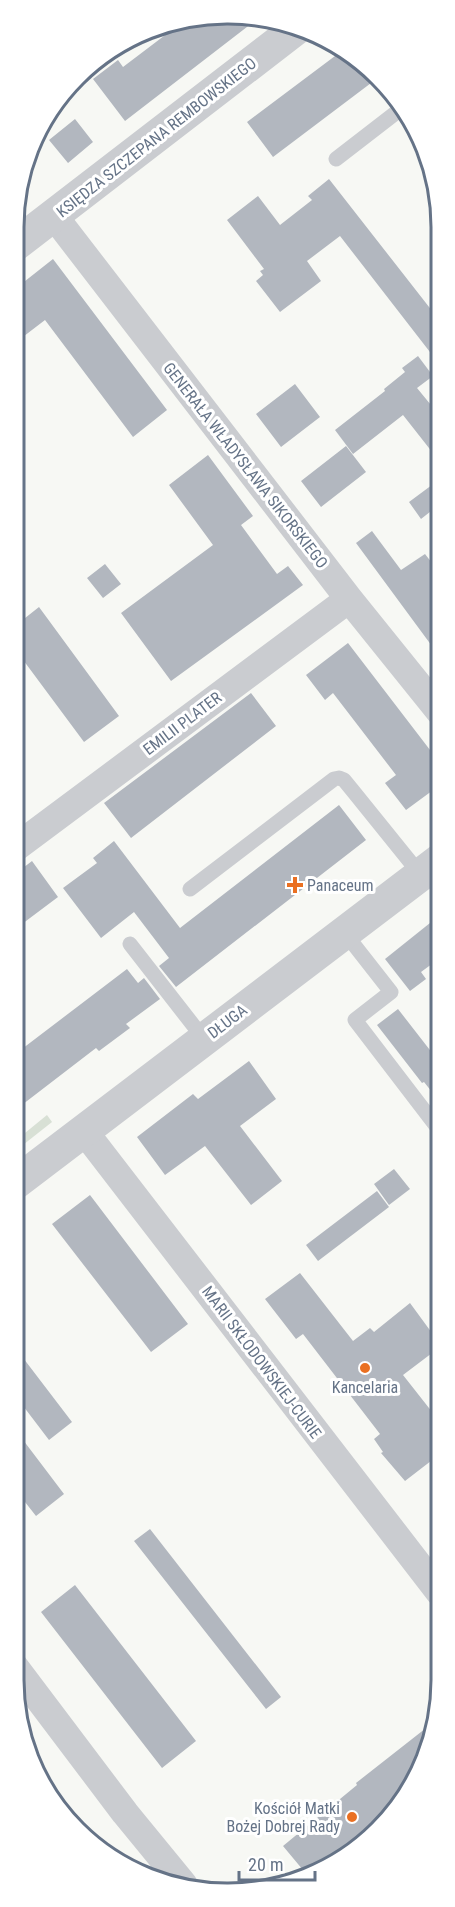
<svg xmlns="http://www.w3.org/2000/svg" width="455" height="1907" viewBox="0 0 455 1907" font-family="'Roboto Condensed',sans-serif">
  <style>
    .green { fill: #d8e0d5 }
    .building { fill: #b2b7bf }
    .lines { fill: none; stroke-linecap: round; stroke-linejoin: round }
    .service { stroke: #caccd0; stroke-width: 15 }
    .minor { stroke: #caccd0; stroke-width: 28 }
    .tertiary { stroke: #caccd0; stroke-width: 33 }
    .poi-dot { fill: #ea7022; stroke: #fff; stroke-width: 2 }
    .labels { text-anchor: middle; stroke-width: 6; stroke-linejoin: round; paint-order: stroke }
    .street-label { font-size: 16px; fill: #657387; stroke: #fff }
    .poi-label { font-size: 16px; fill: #657387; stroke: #fff; text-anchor: start }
    .rim { fill: none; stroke: #657387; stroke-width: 3 }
  </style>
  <rect width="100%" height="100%" fill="#f7f8f4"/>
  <path class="green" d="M 47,1115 L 52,1122 L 14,1152 L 14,1142 Z"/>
  <path class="building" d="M 256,15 L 260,17 L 125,121 L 93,79 L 118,60 L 123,67 L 185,20 Z
    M 343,50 L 379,77 L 273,157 L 247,122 Z
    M 75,119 L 93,142 L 68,163 L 49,140 Z
    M 329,179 L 440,321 L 440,365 L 340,236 L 307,261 L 321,281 L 280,312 L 256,281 L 263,275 L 260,271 L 264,269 L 227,220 L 258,196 L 280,225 L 312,200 L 308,196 Z
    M 53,259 L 167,410 L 133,437 L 45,320 L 15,343 L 15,289 Z
    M 418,356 L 433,376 L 417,388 L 440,416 L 440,462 L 403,415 L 353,454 L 335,430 L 385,391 L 384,389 L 405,372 L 402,368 Z
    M 295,384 L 320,417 L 281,447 L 256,414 Z
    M 346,446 L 366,472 L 321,507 L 301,481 Z
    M 208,455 L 253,516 L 241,525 L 277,574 L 288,566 L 303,585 L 171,681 L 121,613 L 213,545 L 169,485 Z
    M 440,479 L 440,504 L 421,519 L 409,502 Z
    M 372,531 L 401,570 L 425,554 L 432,563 L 440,557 L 440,657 L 356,543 Z
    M 105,564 L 121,584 L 103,598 L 87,578 Z
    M 39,607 L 119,716 L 84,742 L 15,649 L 15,626 Z
    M 348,643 L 440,763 L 440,785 L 406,810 L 385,783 L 396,775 L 333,693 L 325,700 L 306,675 Z
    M 251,693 L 276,726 L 131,838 L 104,803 Z
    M 339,805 L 366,840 L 176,987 L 159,966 L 169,958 L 134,912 L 101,938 L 63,888 L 97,863 L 93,858 L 114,841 L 180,928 Z
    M 32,861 L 58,897 L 14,930 L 15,874 Z
    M 440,915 L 440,958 L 421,972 L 426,979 L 410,991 L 385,959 Z
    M 127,969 L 138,983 L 144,978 L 160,999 L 126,1024 L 130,1028 L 99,1051 L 96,1048 L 14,1111 L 14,1055 Z
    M 398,1009 L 440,1063 L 440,1102 L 424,1082 L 422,1083 L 377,1025 Z
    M 249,1061 L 276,1099 L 240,1126 L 282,1181 L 251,1205 L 205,1146 L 165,1175 L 137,1137 L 193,1094 L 198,1099 Z
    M 394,1169 L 410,1189 L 389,1205 L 374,1184 Z
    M 377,1191 L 389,1207 L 318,1261 L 306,1245 Z
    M 90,1195 L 188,1324 L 151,1352 L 52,1224 Z
    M 300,1273 L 353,1341 L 370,1328 L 374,1332 L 410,1303 L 440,1344 L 440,1347 L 403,1375 L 440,1422 L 440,1454 L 405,1481 L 381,1453 L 383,1452 L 374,1439 L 380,1434 L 303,1334 L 296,1339 L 265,1299 Z
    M 14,1346 L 72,1422 L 49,1440 L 14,1394 Z
    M 14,1428 L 64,1494 L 36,1516 L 14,1488 Z
    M 150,1529 L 281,1697 L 266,1709 L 134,1541 Z
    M 75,1585 L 196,1741 L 162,1768 L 41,1612 Z
    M 435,1721 L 413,1787 L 358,1849 L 308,1876 L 283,1846 L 357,1785 L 356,1783 Z"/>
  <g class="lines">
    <path class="service" d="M 336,159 L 402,108
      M 190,889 L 334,779 L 339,778 L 344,780 L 353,791 L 420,874
      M 344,932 L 391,992 L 355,1020 L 440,1131
      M 130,944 L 204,1039"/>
    <path class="minor" d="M 54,216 L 349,599 L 440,712
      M 15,848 L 349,599
      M 84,1131 L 440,1593
      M 14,1666 L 125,1813 L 184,1885"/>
    <path class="tertiary" d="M 15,245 L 297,28
      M 14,1184 L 440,860"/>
  </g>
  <g class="poi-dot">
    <path d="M292 876h6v6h6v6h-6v6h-6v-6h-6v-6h6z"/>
    <circle cx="365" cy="1368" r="6"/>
    <circle cx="352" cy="1817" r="6"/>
  </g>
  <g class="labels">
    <g class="street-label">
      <text transform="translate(156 137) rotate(-38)" y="6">KSIĘDZA SZCZEPANA REMBOWSKIEGO</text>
      <text transform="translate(246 465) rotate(52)" y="6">GENERAŁA WŁADYSŁAWA SIKORSKIEGO</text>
      <text transform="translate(182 723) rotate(-37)" y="6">EMILII PLATER</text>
      <text transform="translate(227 1021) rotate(-37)" y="6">DŁUGA</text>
      <text transform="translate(262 1362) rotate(53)" y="6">MARII SKŁODOWSKIEJ-CURIE</text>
    </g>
    <g class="poi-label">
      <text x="307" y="891">Panaceum</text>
      <text x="365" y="1393" text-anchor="middle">Kancelaria</text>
      <text x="340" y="1814" text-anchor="end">Kościół Matki<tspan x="340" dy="18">Bożej Dobrej Rady</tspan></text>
    </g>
  </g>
  <path d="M0 0H455V1907H0ZM227 24H228A203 203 0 0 1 431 227V1680A203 203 0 0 1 228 1883H227A203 203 0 0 1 24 1680V227A203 203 0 0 1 227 24Z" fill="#fff" fill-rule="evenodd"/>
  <path class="rim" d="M227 24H228A203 203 0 0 1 431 227V1680A203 203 0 0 1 228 1883H227A203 203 0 0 1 24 1680V227A203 203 0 0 1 227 24Z"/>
  <path d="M239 1871v9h76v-9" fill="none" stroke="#657387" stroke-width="3"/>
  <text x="248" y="1871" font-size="18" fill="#657387" stroke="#ffffff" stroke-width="4.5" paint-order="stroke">20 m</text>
</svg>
